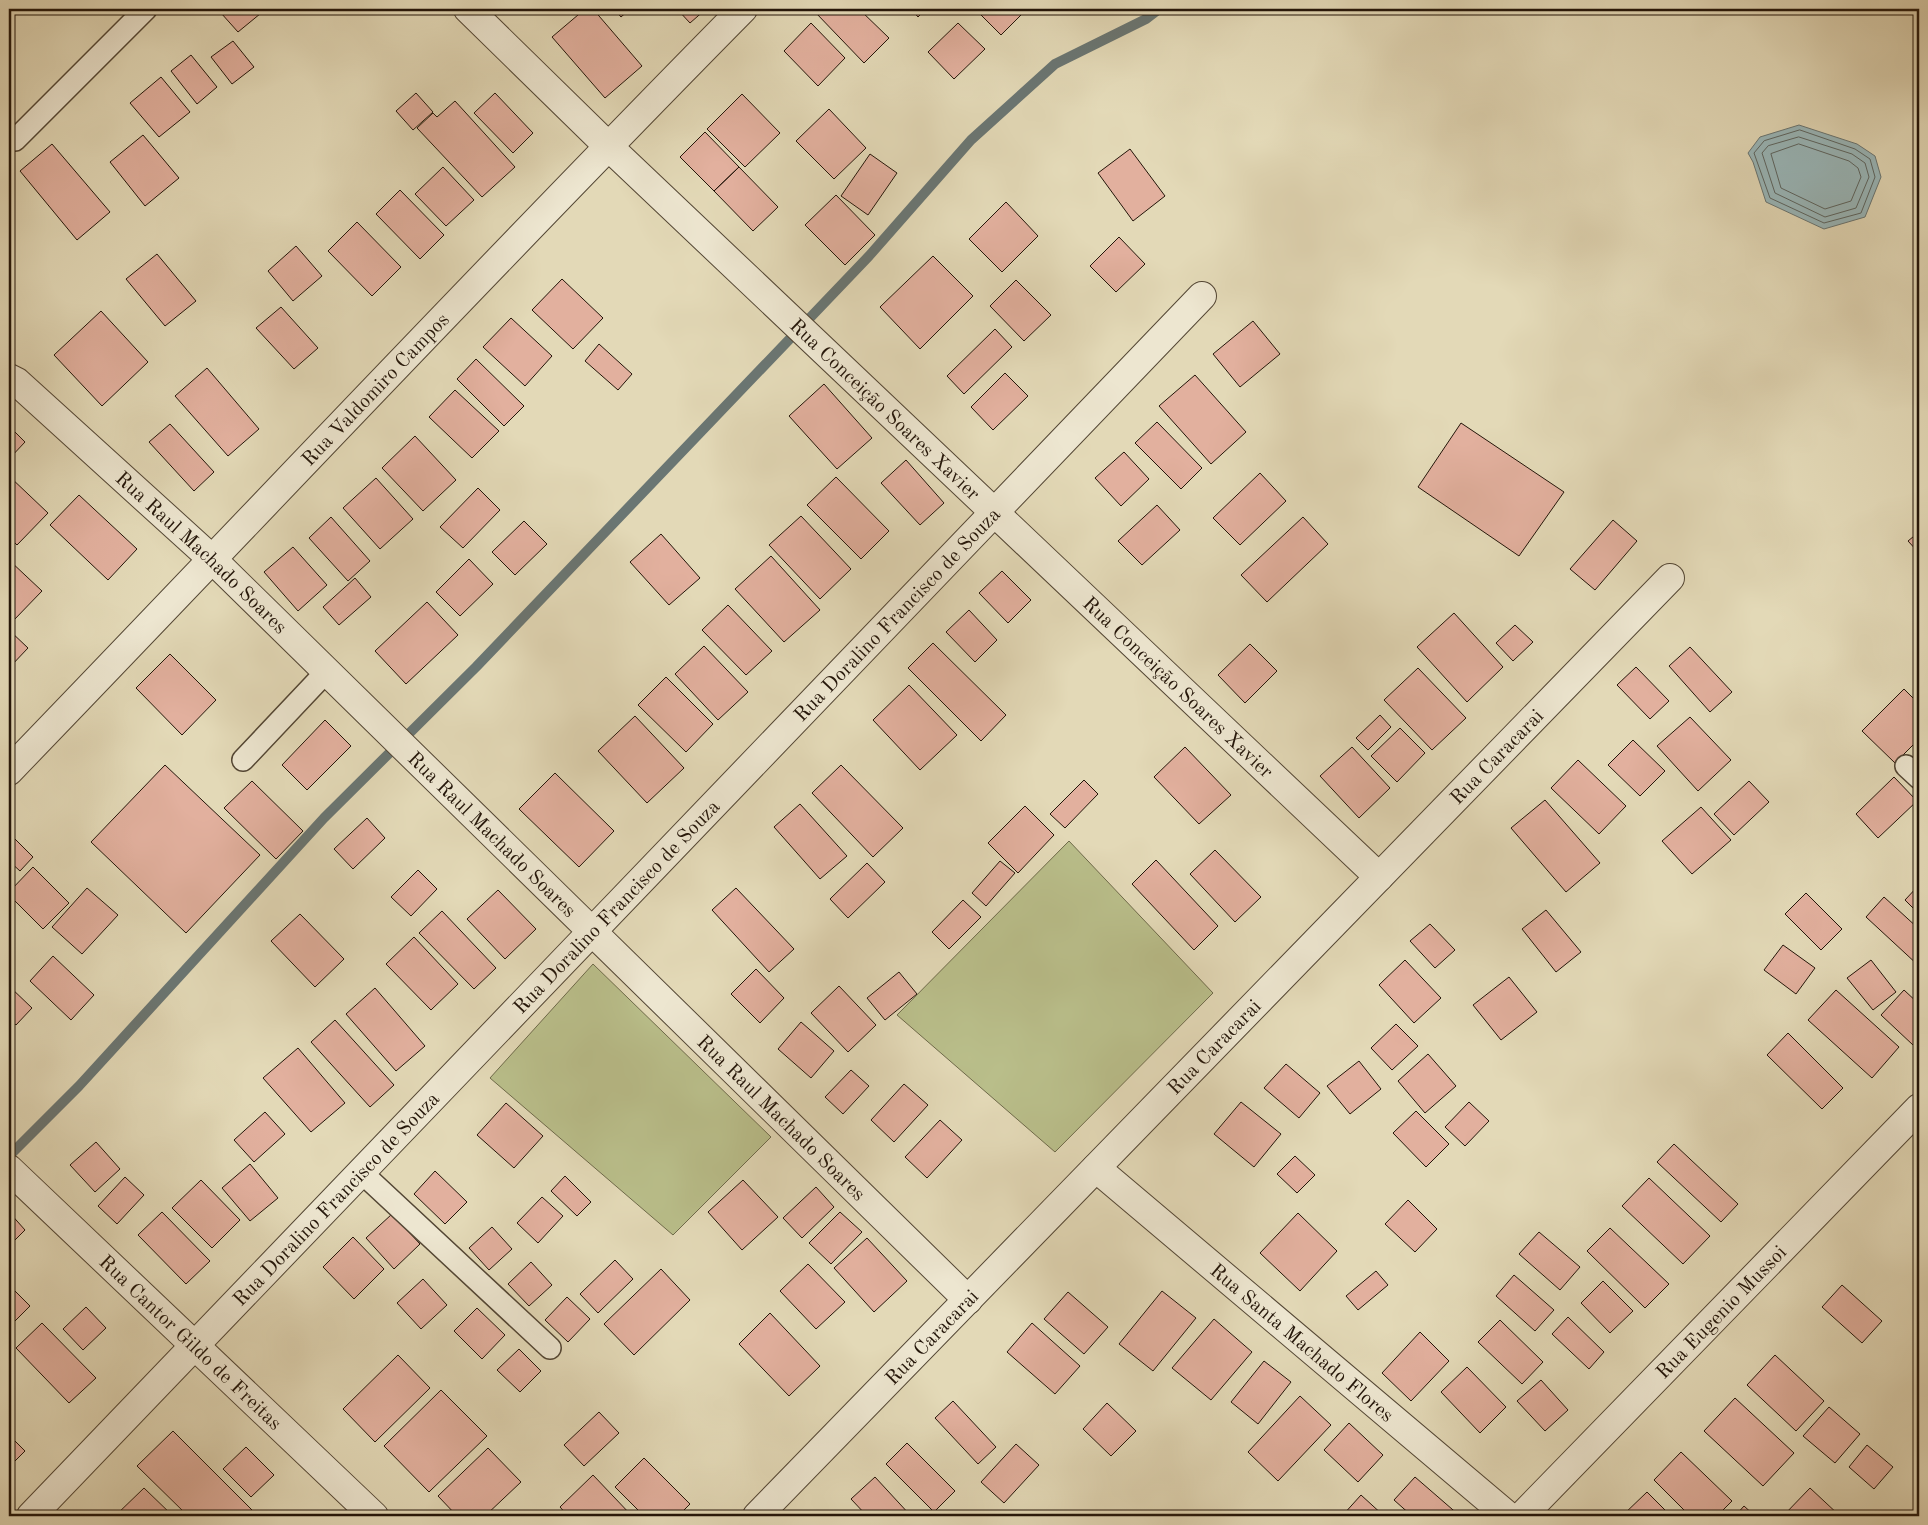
<svg xmlns="http://www.w3.org/2000/svg" width="1928" height="1525" viewBox="0 0 1928 1525" font-family="'Old Standard TT',serif">
  <style>
    .green { fill: #b9be8a; stroke: #6e6a4a }
    .water { fill: #9ab7b9; stroke: #6a7673 }
    .lines { fill: none; stroke-linecap: round; stroke-linejoin: round }
    .shore { stroke: #5e6661; stroke-width: 1 }
    .stream { stroke: #6a7673; stroke-width: 10 }
    .building { fill: #e2b09e; stroke: #231509 }
    .service-casing { stroke: #534634; stroke-width: 24 }
    .minor-casing { stroke: #534634; stroke-width: 30 }
    .service { stroke: #ede6d0; stroke-width: 21 }
    .minor { stroke: #ede6d0; stroke-width: 28 }
    .labels { text-anchor: middle; stroke-width: 4; stroke-linejoin: round; paint-order: stroke }
    .street-label { font-size: 20px; fill: #231509; stroke: #ede6d0 }
  </style>
  <rect width="100%" height="100%" fill="#e3d9b7"/>
  <filter id="stains"><feTurbulence type="fractalNoise" baseFrequency=".004" numOctaves="4"/><feColorMatrix values="0 0 0 0 .2 0 0 0 0 .09 0 0 0 0 .02 0 0 0 .5 -.17"/></filter>
  <radialGradient id="worn" r=".72"><stop offset=".6" stop-color="#630" stop-opacity="0"/><stop offset="1" stop-color="#630" stop-opacity=".3"/></radialGradient>
  <path class="green" d="M 1069,841 L 1213,993 L 1055,1152 L 897,1015 Z
    M 593,964 L 771,1137 L 673,1235 L 490,1078 Z"/>
  <path class="water" d="M 1799,125 L 1857,144 L 1875,156 L 1881,177 L 1865,217 L 1824,229 L 1766,202 L 1753,162 L 1748,153 L 1760,137 Z"/>
  <g class="lines">
    <path class="shore" d="M 1800,130 L 1855,149 L 1870,159 L 1875,177 L 1861,213 L 1824,223 L 1770,198 L 1754,153 L 1764,141 Z
      M 1799,137 L 1852,154 L 1865,163 L 1869,177 L 1856,208 L 1825,217 L 1775,193 L 1762,153 L 1768,146 Z
      M 1799,144 L 1849,161 L 1858,168 L 1861,177 L 1851,201 L 1825,209 L 1781,188 L 1771,154 Z"/>
    <path class="stream" d="M 9,1156 L 79,1086 L 324,818 L 476,667 L 869,256 L 971,140 L 1055,64 L 1146,19 L 1159,9"/>
  </g>
  <path class="building" d="M 226,9 L 266,9 L 238,32 L 221,13 Z
    M 585,9 L 593,9 L 642,66 L 605,98 L 552,37 Z
    M 614,9 L 630,9 L 621,17 Z
    M 677,9 L 706,9 L 690,23 Z
    M 817,9 L 859,9 L 889,38 L 864,63 L 815,12 Z
    M 911,9 L 926,9 L 918,17 Z
    M 975,9 L 1027,9 L 1001,35 Z
    M 811,23 L 845,58 L 818,86 L 784,51 Z
    M 958,23 L 985,49 L 954,79 L 928,52 Z
    M 233,41 L 254,67 L 232,84 L 211,57 Z
    M 191,55 L 217,87 L 197,104 L 171,71 Z
    M 161,77 L 190,112 L 159,137 L 130,103 Z
    M 416,93 L 433,112 L 413,130 L 396,111 Z
    M 495,93 L 533,133 L 513,153 L 474,113 Z
    M 742,94 L 780,133 L 745,167 L 707,129 Z
    M 455,101 L 515,167 L 482,197 L 417,128 L 433,113 L 437,117 Z
    M 829,109 L 866,148 L 834,179 L 796,141 Z
    M 705,132 L 739,167 L 714,191 L 680,157 Z
    M 143,135 L 179,178 L 145,206 L 110,162 Z
    M 52,144 L 110,212 L 77,240 L 20,171 Z
    M 1130,149 L 1165,196 L 1133,221 L 1098,173 Z
    M 870,154 L 897,173 L 868,215 L 841,196 Z
    M 443,167 L 474,200 L 446,226 L 415,194 Z
    M 739,167 L 778,207 L 753,231 L 714,191 Z
    M 400,190 L 444,235 L 420,259 L 376,214 Z
    M 836,195 L 875,235 L 845,265 L 805,225 Z
    M 1006,202 L 1038,236 L 1002,272 L 969,239 Z
    M 357,222 L 401,267 L 372,296 L 328,251 Z
    M 1119,237 L 1145,264 L 1116,292 L 1090,266 Z
    M 296,246 L 322,276 L 293,301 L 268,271 Z
    M 157,254 L 196,301 L 165,326 L 126,279 Z
    M 933,256 L 973,296 L 920,349 L 880,307 Z
    M 562,279 L 603,318 L 573,349 L 532,310 Z
    M 1016,280 L 1051,315 L 1024,341 L 990,306 Z
    M 281,307 L 318,348 L 294,369 L 256,328 Z
    M 101,311 L 148,362 L 102,406 L 54,355 Z
    M 511,318 L 552,356 L 525,386 L 483,347 Z
    M 1253,321 L 1280,354 L 1240,387 L 1213,354 Z
    M 995,329 L 1012,347 L 964,394 L 947,376 Z
    M 599,344 L 632,374 L 618,390 L 585,361 Z
    M 476,359 L 524,406 L 504,426 L 457,379 Z
    M 207,368 L 259,429 L 228,456 L 175,396 Z
    M 1005,373 L 1028,396 L 993,430 L 971,407 Z
    M 1195,375 L 1246,432 L 1211,464 L 1159,406 Z
    M 824,384 L 872,438 L 837,469 L 789,416 Z
    M 455,390 L 499,431 L 472,458 L 429,417 Z
    M 1157,422 L 1202,468 L 1181,489 L 1135,443 Z
    M 1461,423 L 1564,492 L 1519,556 L 1418,487 Z
    M 170,424 L 214,472 L 194,491 L 149,442 Z
    M 9,426 L 25,442 L 9,459 Z
    M 415,436 L 456,480 L 423,511 L 382,468 Z
    M 1124,452 L 1149,479 L 1121,506 L 1095,478 Z
    M 906,460 L 944,503 L 920,525 L 881,483 Z
    M 1260,473 L 1286,501 L 1240,545 L 1213,518 Z
    M 9,476 L 48,513 L 17,545 L 9,537 Z
    M 836,477 L 889,531 L 861,559 L 807,505 Z
    M 376,478 L 413,519 L 380,549 L 343,508 Z
    M 478,488 L 500,510 L 463,548 L 440,527 Z
    M 79,495 L 137,549 L 108,580 L 50,525 Z
    M 1157,505 L 1180,530 L 1142,565 L 1118,541 Z
    M 801,516 L 851,569 L 820,599 L 769,545 Z
    M 331,517 L 370,561 L 348,581 L 309,538 Z
    M 1303,517 L 1328,544 L 1267,602 L 1241,575 Z
    M 1613,520 L 1637,541 L 1595,590 L 1570,569 Z
    M 524,521 L 547,544 L 515,575 L 492,552 Z
    M 1919,532 L 1919,553 L 1908,541 Z
    M 661,534 L 700,578 L 669,605 L 630,562 Z
    M 293,547 L 327,585 L 298,611 L 264,572 Z
    M 771,556 L 820,610 L 784,642 L 735,589 Z
    M 469,559 L 493,584 L 460,616 L 436,592 Z
    M 9,560 L 42,591 L 13,621 L 9,617 Z
    M 1002,571 L 1031,600 L 1008,623 L 979,593 Z
    M 355,578 L 371,597 L 339,625 L 323,607 Z
    M 427,602 L 458,635 L 406,684 L 375,651 Z
    M 728,605 L 772,651 L 746,675 L 702,630 Z
    M 969,610 L 997,640 L 975,662 L 946,632 Z
    M 1454,613 L 1503,667 L 1467,702 L 1417,647 Z
    M 1515,625 L 1533,642 L 1513,661 L 1496,643 Z
    M 9,630 L 28,648 L 9,668 Z
    M 933,643 L 1006,715 L 981,741 L 908,668 Z
    M 1250,644 L 1277,671 L 1245,703 L 1218,675 Z
    M 704,646 L 748,692 L 718,720 L 675,674 Z
    M 1690,647 L 1732,692 L 1710,712 L 1669,666 Z
    M 170,654 L 216,700 L 182,735 L 136,688 Z
    M 1636,667 L 1669,701 L 1650,719 L 1617,685 Z
    M 1418,668 L 1466,718 L 1432,750 L 1384,700 Z
    M 666,677 L 713,724 L 686,752 L 638,705 Z
    M 909,685 L 957,735 L 920,770 L 873,720 Z
    M 1904,689 L 1919,704 L 1919,739 L 1895,763 L 1862,731 Z
    M 1380,715 L 1391,727 L 1368,750 L 1356,738 Z
    M 635,716 L 684,768 L 647,803 L 598,751 Z
    M 1690,717 L 1731,760 L 1698,791 L 1657,746 Z
    M 325,720 L 351,746 L 307,790 L 282,765 Z
    M 1400,728 L 1425,753 L 1397,782 L 1371,756 Z
    M 1633,740 L 1665,771 L 1640,796 L 1608,765 Z
    M 1185,747 L 1231,795 L 1199,824 L 1154,777 Z
    M 1352,747 L 1390,788 L 1359,818 L 1320,776 Z
    M 1578,760 L 1626,806 L 1599,834 L 1551,788 Z
    M 165,765 L 260,855 L 186,933 L 91,842 Z
    M 841,765 L 903,828 L 873,857 L 812,793 Z
    M 555,773 L 614,831 L 579,867 L 519,809 Z
    M 1894,777 L 1917,801 L 1878,838 L 1856,814 Z
    M 1084,780 L 1098,794 L 1065,828 L 1050,814 Z
    M 252,781 L 303,831 L 276,859 L 224,808 Z
    M 1749,781 L 1769,802 L 1734,835 L 1714,814 Z
    M 1545,800 L 1600,863 L 1566,892 L 1511,828 Z
    M 800,804 L 847,856 L 820,879 L 774,827 Z
    M 1025,806 L 1054,835 L 1018,873 L 988,843 Z
    M 1701,807 L 1731,840 L 1692,874 L 1662,841 Z
    M 367,818 L 385,838 L 353,869 L 334,849 Z
    M 9,833 L 33,857 L 20,871 L 9,861 Z
    M 1215,850 L 1261,897 L 1235,922 L 1190,874 Z
    M 1156,860 L 1218,926 L 1194,950 L 1132,884 Z
    M 1000,861 L 1015,873 L 986,906 L 972,893 Z
    M 867,863 L 885,882 L 848,918 L 830,899 Z
    M 33,867 L 69,903 L 43,929 L 9,895 L 9,892 Z
    M 418,870 L 437,889 L 411,916 L 391,897 Z
    M 1919,885 L 1919,914 L 1905,900 Z
    M 87,888 L 118,915 L 82,954 L 52,927 Z
    M 736,888 L 794,949 L 769,972 L 712,910 Z
    M 498,890 L 536,929 L 505,959 L 467,919 Z
    M 1806,893 L 1842,929 L 1821,950 L 1785,914 Z
    M 1884,897 L 1919,929 L 1919,966 L 1866,917 Z
    M 963,900 L 981,917 L 949,949 L 932,932 Z
    M 1546,910 L 1581,952 L 1556,972 L 1522,929 Z
    M 442,911 L 496,968 L 474,989 L 419,933 Z
    M 300,914 L 344,959 L 315,987 L 271,941 Z
    M 1430,924 L 1455,950 L 1435,968 L 1410,941 Z
    M 414,937 L 458,984 L 431,1010 L 386,964 Z
    M 1783,945 L 1815,968 L 1796,994 L 1764,970 Z
    M 53,956 L 94,995 L 71,1020 L 30,981 Z
    M 1405,960 L 1441,998 L 1414,1023 L 1379,985 Z
    M 1871,960 L 1896,992 L 1873,1010 L 1847,978 Z
    M 756,969 L 784,998 L 760,1023 L 731,994 Z
    M 899,972 L 917,994 L 885,1020 L 867,998 Z
    M 1509,977 L 1537,1012 L 1501,1040 L 1473,1005 Z
    M 9,986 L 32,1008 L 16,1025 L 9,1019 Z
    M 839,986 L 876,1025 L 848,1052 L 811,1013 Z
    M 375,988 L 425,1046 L 396,1071 L 346,1014 Z
    M 1836,990 L 1899,1047 L 1872,1078 L 1808,1020 Z
    M 1904,990 L 1919,1004 L 1919,1038 L 1913,1045 L 1881,1015 Z
    M 335,1020 L 394,1085 L 370,1107 L 311,1042 Z
    M 801,1022 L 834,1051 L 811,1078 L 778,1049 Z
    M 1396,1024 L 1418,1046 L 1392,1070 L 1371,1048 Z
    M 1788,1033 L 1843,1088 L 1822,1109 L 1767,1055 Z
    M 298,1048 L 345,1103 L 311,1132 L 263,1078 Z
    M 1428,1054 L 1456,1086 L 1425,1113 L 1398,1081 Z
    M 1359,1061 L 1381,1089 L 1350,1114 L 1327,1086 Z
    M 1286,1064 L 1320,1093 L 1299,1118 L 1264,1088 Z
    M 851,1070 L 869,1086 L 843,1114 L 825,1097 Z
    M 904,1084 L 928,1105 L 894,1142 L 871,1120 Z
    M 1241,1102 L 1281,1134 L 1254,1167 L 1214,1134 Z
    M 1469,1102 L 1489,1121 L 1465,1146 L 1445,1127 Z
    M 506,1103 L 543,1136 L 514,1168 L 477,1135 Z
    M 1416,1111 L 1449,1144 L 1426,1167 L 1393,1133 Z
    M 265,1112 L 285,1134 L 254,1162 L 234,1140 Z
    M 940,1120 L 962,1140 L 927,1178 L 905,1157 Z
    M 96,1142 L 120,1169 L 95,1192 L 70,1165 Z
    M 1674,1144 L 1738,1204 L 1721,1222 L 1657,1162 Z
    M 1295,1156 L 1315,1175 L 1297,1193 L 1277,1174 Z
    M 250,1164 L 278,1198 L 250,1221 L 222,1188 Z
    M 435,1171 L 467,1202 L 445,1224 L 414,1194 Z
    M 565,1176 L 591,1202 L 577,1216 L 551,1191 Z
    M 125,1177 L 144,1195 L 117,1224 L 98,1206 Z
    M 1649,1178 L 1710,1236 L 1683,1264 L 1622,1206 Z
    M 201,1180 L 240,1220 L 212,1248 L 172,1208 Z
    M 743,1180 L 778,1217 L 742,1250 L 708,1212 Z
    M 816,1187 L 834,1207 L 802,1238 L 783,1218 Z
    M 542,1197 L 563,1216 L 538,1243 L 517,1223 Z
    M 1408,1200 L 1437,1229 L 1415,1252 L 1385,1224 Z
    M 9,1212 L 25,1230 L 9,1246 Z
    M 162,1212 L 210,1261 L 186,1284 L 138,1235 Z
    M 840,1212 L 862,1232 L 831,1264 L 809,1243 Z
    M 1298,1213 L 1337,1251 L 1300,1291 L 1260,1253 Z
    M 392,1214 L 420,1244 L 394,1269 L 366,1238 Z
    M 492,1227 L 512,1249 L 489,1270 L 469,1248 Z
    M 1610,1228 L 1669,1284 L 1645,1308 L 1587,1251 Z
    M 1539,1232 L 1580,1267 L 1560,1290 L 1519,1254 Z
    M 353,1237 L 384,1269 L 354,1299 L 323,1267 Z
    M 867,1238 L 907,1281 L 874,1312 L 834,1268 Z
    M 615,1260 L 633,1279 L 598,1313 L 580,1294 Z
    M 531,1262 L 552,1285 L 529,1306 L 508,1284 Z
    M 808,1264 L 845,1302 L 816,1329 L 780,1291 Z
    M 661,1269 L 690,1300 L 634,1355 L 604,1324 Z
    M 1376,1271 L 1388,1285 L 1358,1310 L 1346,1296 Z
    M 1514,1275 L 1554,1310 L 1535,1331 L 1496,1296 Z
    M 423,1279 L 447,1305 L 421,1329 L 397,1303 Z
    M 1603,1281 L 1633,1311 L 1610,1333 L 1581,1303 Z
    M 9,1285 L 30,1306 L 9,1327 Z
    M 1842,1285 L 1882,1321 L 1862,1343 L 1822,1307 Z
    M 1162,1291 L 1196,1318 L 1153,1371 L 1119,1344 Z
    M 1068,1292 L 1108,1327 L 1084,1354 L 1044,1319 Z
    M 567,1297 L 590,1319 L 568,1342 L 545,1320 Z
    M 86,1307 L 106,1328 L 83,1350 L 63,1329 Z
    M 477,1308 L 505,1335 L 482,1359 L 454,1331 Z
    M 770,1313 L 820,1366 L 789,1396 L 739,1344 Z
    M 1568,1317 L 1604,1352 L 1589,1369 L 1552,1334 Z
    M 1214,1319 L 1252,1352 L 1211,1400 L 1172,1368 Z
    M 1500,1320 L 1543,1362 L 1522,1384 L 1478,1342 Z
    M 42,1323 L 96,1378 L 69,1403 L 16,1348 Z
    M 1032,1323 L 1080,1366 L 1055,1394 L 1007,1352 Z
    M 1420,1332 L 1449,1361 L 1411,1401 L 1382,1373 Z
    M 519,1349 L 541,1371 L 520,1392 L 497,1370 Z
    M 398,1355 L 430,1388 L 375,1442 L 343,1409 Z
    M 1775,1355 L 1824,1401 L 1796,1431 L 1747,1385 Z
    M 1264,1361 L 1291,1382 L 1258,1424 L 1231,1402 Z
    M 1467,1367 L 1506,1407 L 1480,1433 L 1441,1392 Z
    M 1541,1380 L 1568,1410 L 1545,1431 L 1517,1401 Z
    M 441,1390 L 487,1436 L 429,1492 L 384,1446 Z
    M 1300,1396 L 1331,1425 L 1278,1481 L 1248,1452 Z
    M 1735,1398 L 1794,1453 L 1763,1486 L 1704,1431 Z
    M 953,1401 L 996,1447 L 978,1464 L 935,1418 Z
    M 1107,1403 L 1136,1431 L 1111,1456 L 1083,1429 Z
    M 1829,1407 L 1860,1434 L 1835,1463 L 1803,1436 Z
    M 599,1412 L 619,1433 L 584,1466 L 564,1445 Z
    M 1349,1423 L 1383,1455 L 1358,1482 L 1324,1450 Z
    M 173,1431 L 255,1513 L 252,1516 L 188,1516 L 137,1466 Z
    M 9,1435 L 25,1451 L 9,1467 Z
    M 907,1443 L 955,1491 L 934,1512 L 886,1464 Z
    M 1016,1444 L 1039,1465 L 1004,1503 L 981,1482 Z
    M 1867,1445 L 1893,1467 L 1874,1489 L 1849,1467 Z
    M 246,1447 L 274,1475 L 251,1497 L 223,1469 Z
    M 488,1448 L 521,1482 L 485,1516 L 457,1516 L 438,1496 Z
    M 1681,1452 L 1732,1501 L 1717,1516 L 1690,1516 L 1654,1480 Z
    M 644,1458 L 690,1504 L 678,1516 L 644,1516 L 615,1487 Z
    M 593,1475 L 632,1516 L 568,1516 L 560,1507 Z
    M 875,1477 L 911,1516 L 867,1516 L 851,1499 Z
    M 1415,1477 L 1460,1516 L 1412,1516 L 1394,1500 Z
    M 144,1488 L 173,1516 L 115,1516 Z
    M 1810,1488 L 1840,1516 L 1783,1516 Z
    M 1647,1492 L 1671,1516 L 1622,1516 Z
    M 1361,1495 L 1384,1516 L 1342,1516 Z
    M 1744,1506 L 1755,1516 L 1735,1516 Z"/>
  <g class="lines">
    <g class="service-casing">
      <path id="service" d="M 15,140 L 146,9
        M 243,760 L 327,671
        M 1906,766 L 1919,778
        M 361,1172 L 550,1348"/>
    </g>
    <g class="minor-casing">
      <g id="minor">
        <path id="s1" d="M 468,9 L 608,146 L 1379,877"/>
        <path id="s2" d="M 9,378 L 17,382 L 213,560 L 968,1300"/>
        <path id="s3" d="M 9,771 C 254,517 495,260 743,9"/>
        <path id="s4" d="M 1096,1168 L 1508,1516"/>
        <path id="s5" d="M 9,1169 L 374,1516"/>
        <path id="s6" d="M 31,1516 L 1202,296"/>
        <path id="s7" d="M 757,1516 L 1670,578"/>
        <path id="s8" d="M 1522,1516 L 1919,1108"/>
      </g>
    </g>
    <use href="#service" class="service"/>
    <use href="#minor" class="minor"/>
  </g>
  <g class="labels">
    <g class="street-label">
      <text dy="7" stroke="none"><textPath href="#s3" startOffset="529">Rua Valdomiro Campos</textPath></text>
      <text dy="7" stroke="none"><textPath href="#s1" startOffset="578">Rua Conceição Soares Xavier</textPath></text>
      <text dy="7" stroke="none"><textPath href="#s2" startOffset="260">Rua Raul Machado Soares</textPath></text>
      <text dy="7" stroke="none"><textPath href="#s6" startOffset="1250">Rua Doralino Francisco de Souza</textPath></text>
      <text dy="7" stroke="none"><textPath href="#s1" startOffset="982">Rua Conceição Soares Xavier</textPath></text>
      <text dy="7" stroke="none"><textPath href="#s7" startOffset="1060">Rua Caracarai</textPath></text>
      <text dy="7" stroke="none"><textPath href="#s2" startOffset="665">Rua Raul Machado Soares</textPath></text>
      <text dy="7" stroke="none"><textPath href="#s6" startOffset="845">Rua Doralino Francisco de Souza</textPath></text>
      <text dy="7" stroke="none"><textPath href="#s7" startOffset="655">Rua Caracarai</textPath></text>
      <text dy="7" stroke="none"><textPath href="#s2" startOffset="1070">Rua Raul Machado Soares</textPath></text>
      <text dy="7" stroke="none"><textPath href="#s6" startOffset="440">Rua Doralino Francisco de Souza</textPath></text>
      <text dy="7" stroke="none"><textPath href="#s8" startOffset="285">Rua Eugenio Mussoi</textPath></text>
      <text dy="7" stroke="none"><textPath href="#s7" startOffset="250">Rua Caracarai</textPath></text>
      <text dy="7" stroke="none"><textPath href="#s4" startOffset="270">Rua Santa Machado Flores</textPath></text>
      <text dy="7" stroke="none"><textPath href="#s5" startOffset="251">Rua Cantor Gildo de Freitas</textPath></text>
    </g>
  </g>
  <rect width="1928" height="1525" fill="none" stroke="#e3d9b7" stroke-width="30"/>
  <rect x="10" y="10" width="1908" height="1505" fill="none" stroke="#231509" stroke-width="2.5"/>
  <rect x="15" y="15" width="1898" height="1495" fill="none" stroke="#231509"/>
  <rect width="100%" height="100%" filter="url(#stains)"/>
  <rect width="100%" height="100%" fill="url(#worn)"/>
</svg>
